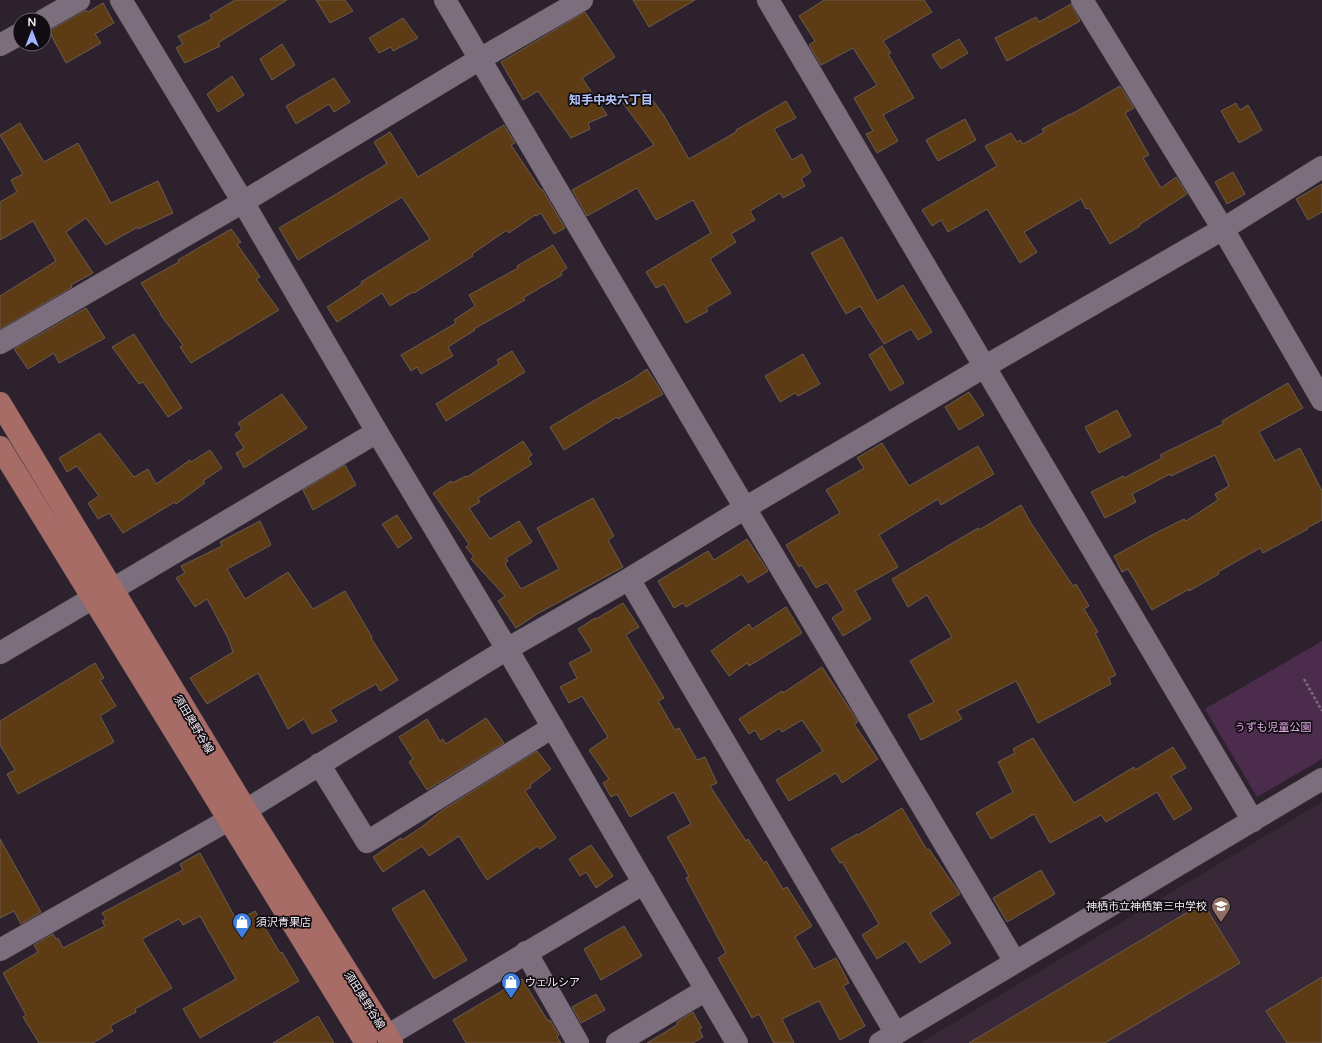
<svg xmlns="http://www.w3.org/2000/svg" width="1322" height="1043" viewBox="0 0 1322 1043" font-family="'Varela Round','Noto Sans JP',sans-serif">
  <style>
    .built { fill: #382838 }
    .green { fill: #4c2c4d }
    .building { fill: #5c3b15; stroke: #6a5d50 }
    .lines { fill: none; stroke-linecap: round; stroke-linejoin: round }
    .minor-casing { stroke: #453c45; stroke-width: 23 }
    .major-casing { stroke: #453c45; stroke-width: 23 }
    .path { stroke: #766d76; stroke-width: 2.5; stroke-dasharray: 3 2; stroke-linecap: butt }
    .minor { stroke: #7c6e7c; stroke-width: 22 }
    .major { stroke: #a76c65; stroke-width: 22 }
    .labels { text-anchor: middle; stroke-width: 3.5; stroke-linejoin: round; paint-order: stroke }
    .street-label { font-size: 11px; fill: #f2ebf2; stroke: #110c11 }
    .park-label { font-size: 11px; fill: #e6ade7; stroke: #110c11 }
    .poi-label { font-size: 11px; fill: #f2ebf2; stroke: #110c11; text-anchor: start }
    .neighbourhood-label { font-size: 12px; font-weight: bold; fill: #b4c3fb; stroke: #110c11 }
  </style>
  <rect width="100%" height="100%" fill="#2c212c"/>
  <path class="built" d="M 1322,802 L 1322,1043 L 920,1043 Z"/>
  <path class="green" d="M 1322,641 L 1322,759 L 1257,797 L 1205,709 Z"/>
  <path class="building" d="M 235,0 L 287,0 L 218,43 L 220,46 L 185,63 L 176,48 L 183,44 L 178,36 L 212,19 L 210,15 Z
    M 316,0 L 345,0 L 353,11 L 330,23 Z
    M 633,0 L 695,0 L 649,27 Z
    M 824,0 L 924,0 L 932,12 L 883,41 L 891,53 L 888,54 L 914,98 L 883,115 L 898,141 L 877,153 L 866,134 L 873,131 L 854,98 L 877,85 L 853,48 L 821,65 L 809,45 L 815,41 L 799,16 Z
    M 103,3 L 114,23 L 95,34 L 101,43 L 66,63 L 49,31 L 86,10 L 88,12 Z
    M 1071,4 L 1080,21 L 1007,61 L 995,38 L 1036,17 L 1039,22 Z
    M 585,12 L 615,57 L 582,78 L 607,115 L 588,123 L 590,129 L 571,138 L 538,91 L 523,100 L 501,62 Z
    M 403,18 L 418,38 L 393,51 L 391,47 L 379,53 L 369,38 Z
    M 959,39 L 968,53 L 941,69 L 932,55 Z
    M 282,44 L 295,65 L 272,80 L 260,59 Z
    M 232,76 L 244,95 L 218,112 L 207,94 Z
    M 334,78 L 350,102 L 334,112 L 329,104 L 296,124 L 286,106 Z
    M 1120,86 L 1134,108 L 1125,113 L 1149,155 L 1143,158 L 1160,186 L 1161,188 L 1176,177 L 1187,194 L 1139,225 L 1140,226 L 1110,244 L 1089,208 L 1086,209 L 1081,199 L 1024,232 L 1037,252 L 1020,263 L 987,209 L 948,232 L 941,220 L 932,226 L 922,210 L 997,166 L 985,146 L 1011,133 L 1017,142 L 1020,140 L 1023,144 L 1044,132 L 1042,129 L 1070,114 L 1070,115 Z
    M 645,90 L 663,114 L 689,159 L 736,132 L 736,130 L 786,101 L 796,118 L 774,129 L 792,160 L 802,154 L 811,172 L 801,179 L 805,186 L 783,198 L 780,193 L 750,211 L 755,220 L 731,234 L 736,242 L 710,259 L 731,293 L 706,308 L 708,311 L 686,323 L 664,284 L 656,288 L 646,272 L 711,233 L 693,200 L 656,220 L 637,188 L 587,216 L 572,190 L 654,145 L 623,103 Z
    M 1236,103 L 1240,110 L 1248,105 L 1262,130 L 1239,143 L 1221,111 Z
    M 965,119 L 976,140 L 938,161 L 926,140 Z
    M 20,123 L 44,162 L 78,143 L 111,203 L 158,181 L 173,213 L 138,229 L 138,227 L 106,245 L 86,218 L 66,232 L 93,273 L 71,285 L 72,287 L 0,329 L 0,296 L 56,261 L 33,221 L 0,240 L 0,202 L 17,192 L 11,180 L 23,174 L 0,135 Z
    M 504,125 L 515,143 L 511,145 L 541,190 L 542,189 L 565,228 L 554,234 L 541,213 L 536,216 L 535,215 L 509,233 L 507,230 L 472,254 L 473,256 L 414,293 L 413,292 L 390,306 L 382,293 L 337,322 L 327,307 L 362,284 L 361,282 L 430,239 L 402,197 L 298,260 L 279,228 L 387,164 L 374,142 L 390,132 L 418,177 Z
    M 1233,172 L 1245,194 L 1227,204 L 1215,182 Z
    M 1322,184 L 1322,212 L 1308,220 L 1296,199 Z
    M 231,229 L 241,242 L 237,244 L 260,277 L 256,279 L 279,310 L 191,363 L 180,347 L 183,345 L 160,314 L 161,314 L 141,283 L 179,262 L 178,260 Z
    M 842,237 L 877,301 L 903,285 L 932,332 L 918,340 L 911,329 L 884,344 L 860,306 L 846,314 L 811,253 Z
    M 553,245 L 567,268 L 561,272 L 562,275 L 523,298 L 525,300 L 474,329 L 475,330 L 448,347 L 453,356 L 421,374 L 417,367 L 411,371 L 401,355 L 456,323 L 454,320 L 475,306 L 469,295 L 518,268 L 517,266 Z
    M 86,308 L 105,338 L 59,363 L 54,353 L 28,369 L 14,349 Z
    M 134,334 L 182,408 L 168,417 L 143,382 L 139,384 L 112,347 Z
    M 882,346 L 904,383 L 890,391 L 869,355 Z
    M 512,351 L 525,372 L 446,421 L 436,404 L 499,364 L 497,360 Z
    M 803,354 L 820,384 L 798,396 L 795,393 L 780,402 L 765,376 Z
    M 647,369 L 663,394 L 618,419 L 617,417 L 564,450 L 550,427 L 595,400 L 631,380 Z
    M 1288,383 L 1303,408 L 1259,432 L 1275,461 L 1300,448 L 1322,491 L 1322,520 L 1307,528 L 1308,529 L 1263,553 L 1260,548 L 1218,572 L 1219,574 L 1189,591 L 1189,589 L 1152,610 L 1128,569 L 1122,572 L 1114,556 L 1152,535 L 1184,519 L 1186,521 L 1218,500 L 1215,494 L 1229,486 L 1215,455 L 1171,476 L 1170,474 L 1132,494 L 1136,502 L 1105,518 L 1091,492 L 1123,476 L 1124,478 L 1162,458 L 1160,455 L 1223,424 L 1222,421 Z
    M 969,392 L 984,415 L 959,430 L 945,407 Z
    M 282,394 L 307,428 L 244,468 L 236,453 L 244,448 L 235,434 L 242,429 L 238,423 Z
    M 1117,410 L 1131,436 L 1099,453 L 1085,427 Z
    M 100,433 L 134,477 L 148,469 L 156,484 L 190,460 L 191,462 L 210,450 L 222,468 L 203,481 L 205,483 L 176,504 L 175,502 L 123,533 L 109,513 L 98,519 L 88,503 L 99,496 L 77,466 L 67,472 L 59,458 Z
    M 523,441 L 532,455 L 528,458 L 532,464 L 478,498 L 480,502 L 469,508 L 490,539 L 519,521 L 532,542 L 506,558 L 508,561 L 505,564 L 521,589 L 559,569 L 537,528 L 593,498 L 614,536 L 608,540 L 623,567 L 537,614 L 516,628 L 498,601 L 505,596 L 471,559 L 474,557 L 466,547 L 469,544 L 433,493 L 451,481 L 452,483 L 466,476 L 467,477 Z
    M 882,443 L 909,486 L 978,446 L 994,474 L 941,505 L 938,499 L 879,535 L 898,567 L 855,591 L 871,619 L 843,636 L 832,618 L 844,610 L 827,582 L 816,588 L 802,565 L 799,567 L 786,545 L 840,513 L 826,490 L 864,468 L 857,458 Z
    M 345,465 L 356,485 L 313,510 L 303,490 Z
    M 1021,505 L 1031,523 L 1073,586 L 1076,584 L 1089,606 L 1084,609 L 1098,632 L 1095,633 L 1116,675 L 1109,678 L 1111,684 L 1038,723 L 1016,681 L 957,711 L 962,719 L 921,740 L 908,715 L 934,702 L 910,661 L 952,637 L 927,595 L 908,607 L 892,579 L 978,528 L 979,530 Z
    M 397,515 L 412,538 L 398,548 L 382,524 Z
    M 260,521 L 271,545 L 227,569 L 245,599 L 288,572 L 313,609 L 345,591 L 372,637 L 371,638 L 398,680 L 380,691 L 376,684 L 330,710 L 337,721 L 312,734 L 304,719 L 288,729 L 258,673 L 207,704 L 190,678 L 233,652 L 228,638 L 207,599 L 195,607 L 176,578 L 185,573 L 181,566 L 222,546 L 220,542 Z
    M 747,539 L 768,571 L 748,583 L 742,574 L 686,607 L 683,603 L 674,608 L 658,581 L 708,551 L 714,560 Z
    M 623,603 L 639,627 L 626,635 L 664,698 L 658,701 L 675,730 L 679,728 L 697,760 L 705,757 L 717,783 L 710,786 L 746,841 L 748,839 L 764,863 L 766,861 L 783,889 L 787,887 L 812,926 L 795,937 L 814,969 L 836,958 L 849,983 L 843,986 L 865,1026 L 840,1040 L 819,1001 L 782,1019 L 794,1043 L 774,1043 L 759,1014 L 752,1018 L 718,958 L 726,953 L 686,878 L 689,876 L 667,837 L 691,824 L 674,792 L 630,817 L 617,794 L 611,797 L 603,783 L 609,779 L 589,750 L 608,737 L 582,696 L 569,703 L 560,687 L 577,678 L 569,663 L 592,651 L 578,629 L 595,618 L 596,619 Z
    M 786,607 L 802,633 L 749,666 L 747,663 L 729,676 L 711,651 L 749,624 L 752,629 Z
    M 95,663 L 104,678 L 100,680 L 116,706 L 100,716 L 114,742 L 18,794 L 7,774 L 15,770 L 0,745 L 0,721 Z
    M 822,667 L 844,700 L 858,722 L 854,724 L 878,759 L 842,783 L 836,773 L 789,801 L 776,780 L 823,751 L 802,720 L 782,732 L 780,728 L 761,740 L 755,730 L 749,734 L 739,719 L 782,691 L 783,693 Z
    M 486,718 L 504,743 L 427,790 L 409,762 L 413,759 L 399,737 L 427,719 L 440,741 L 443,739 L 446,744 Z
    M 1033,738 L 1074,803 L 1134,767 L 1135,770 L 1173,747 L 1186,768 L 1171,776 L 1192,809 L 1174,820 L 1157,792 L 1106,822 L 1101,815 L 1050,843 L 1034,814 L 991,839 L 976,813 L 1013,792 L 998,762 L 1015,753 L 1013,749 Z
    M 537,751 L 551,769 L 530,785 L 531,787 L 525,791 L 556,838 L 540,849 L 538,846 L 487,880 L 459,836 L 429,856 L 422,846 L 383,872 L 373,857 L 401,838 L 402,840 L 423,826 L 441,811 Z
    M 902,808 L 927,850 L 929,849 L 960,894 L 930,913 L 951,943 L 920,963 L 906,941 L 877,959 L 862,935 L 879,924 L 842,862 L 840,863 L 831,849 L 857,834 L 858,835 Z
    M 0,839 L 41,912 L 21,924 L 14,911 L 0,918 Z
    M 591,845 L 613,876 L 596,888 L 586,872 L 580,876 L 569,859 Z
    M 200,853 L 237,921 L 255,911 L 280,953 L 282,952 L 299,981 L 200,1038 L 183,1009 L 236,979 L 200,916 L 183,925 L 179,919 L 142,939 L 172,988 L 135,1009 L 136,1012 L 110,1026 L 113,1031 L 93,1043 L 39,1043 L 23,1017 L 26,1015 L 3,973 L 38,952 L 34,945 L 53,934 L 56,939 L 58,938 L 63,948 L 105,926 L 102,921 L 106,919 L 102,913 L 183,870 L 180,864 Z
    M 1041,870 L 1055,894 L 1007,922 L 993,898 Z
    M 424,890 L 467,960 L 434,979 L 392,909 Z
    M 1203,903 L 1240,963 L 1105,1043 L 969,1043 Z
    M 624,926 L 642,956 L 601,980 L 584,949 Z
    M 1322,977 L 1322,1043 L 1287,1043 L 1266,1011 Z
    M 522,979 L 548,1021 L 550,1020 L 559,1035 L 557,1037 L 561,1043 L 466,1043 L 453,1020 Z
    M 596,994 L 605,1010 L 581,1023 L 572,1007 Z
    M 693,1012 L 702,1028 L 699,1029 L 703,1037 L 693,1043 L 647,1043 L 677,1025 L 677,1022 Z
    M 318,1016 L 334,1043 L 273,1043 Z"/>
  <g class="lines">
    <g class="minor-casing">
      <path id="minor" d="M 121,0 L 243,202 L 377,432 L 507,649 L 737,1043
        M 445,0 L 745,508 L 1015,962
        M 768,0 L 1253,821
        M 1082,0 L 1223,229 L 1322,400
        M 44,20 L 79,0
        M 0,45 L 20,34
        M 0,343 L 243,202 L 480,59 L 582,0
        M 629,579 L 896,1034
        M 113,589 L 377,432
        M 0,653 L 93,598
        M 319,764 L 367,842 L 553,727
        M 0,950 L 246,810 L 507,649 L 629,579 L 745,508 L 984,367 L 1223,229 L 1322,167
        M 526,952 L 578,1043
        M 387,1036 L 644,883
        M 617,1043 L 706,990
        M 880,1043 L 1322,779"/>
    </g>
    <g class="major-casing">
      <path id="major" d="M 0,403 L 246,810 L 392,1043
        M 0,447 L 366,1043"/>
    </g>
    <path class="path" d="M 1304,679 L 1322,711"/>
    <use href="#minor" class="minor"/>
    <use href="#major" class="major"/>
  </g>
  <defs>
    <g id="school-pin" transform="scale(1)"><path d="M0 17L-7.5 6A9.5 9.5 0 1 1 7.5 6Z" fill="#8d6e63" stroke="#110c11"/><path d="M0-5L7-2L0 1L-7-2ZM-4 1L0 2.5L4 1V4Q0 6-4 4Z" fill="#fff"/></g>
    <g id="shop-pin" transform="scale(1)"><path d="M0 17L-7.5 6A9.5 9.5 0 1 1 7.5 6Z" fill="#3f7fe0" stroke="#110c11"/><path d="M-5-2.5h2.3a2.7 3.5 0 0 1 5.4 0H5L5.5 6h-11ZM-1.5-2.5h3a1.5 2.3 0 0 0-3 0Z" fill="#fff"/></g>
  </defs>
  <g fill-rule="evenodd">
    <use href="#school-pin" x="1221" y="906"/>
    <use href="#shop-pin" x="242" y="922"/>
    <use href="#shop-pin" x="511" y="982"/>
  </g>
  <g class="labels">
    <g class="street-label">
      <text transform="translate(194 724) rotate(59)" y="4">須田奥野谷線</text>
      <text transform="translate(365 1000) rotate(58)" y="4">須田奥野谷線</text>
    </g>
    <g class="park-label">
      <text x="1273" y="731">うずも児童公園</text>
    </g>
    <g class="poi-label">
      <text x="1207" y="910" text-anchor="end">神栖市立神栖第三中学校</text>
      <text x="256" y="926">須沢青果店</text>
      <text x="525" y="986">ウェルシア</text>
    </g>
    <g class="neighbourhood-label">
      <text x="611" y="104">知手中央六丁目</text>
    </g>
  </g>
  <g transform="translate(32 32)"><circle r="19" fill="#110c11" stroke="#6b656b"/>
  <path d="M0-3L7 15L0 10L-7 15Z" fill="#a0b3fd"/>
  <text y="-6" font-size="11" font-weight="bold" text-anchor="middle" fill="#f2ebf2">N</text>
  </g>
</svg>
